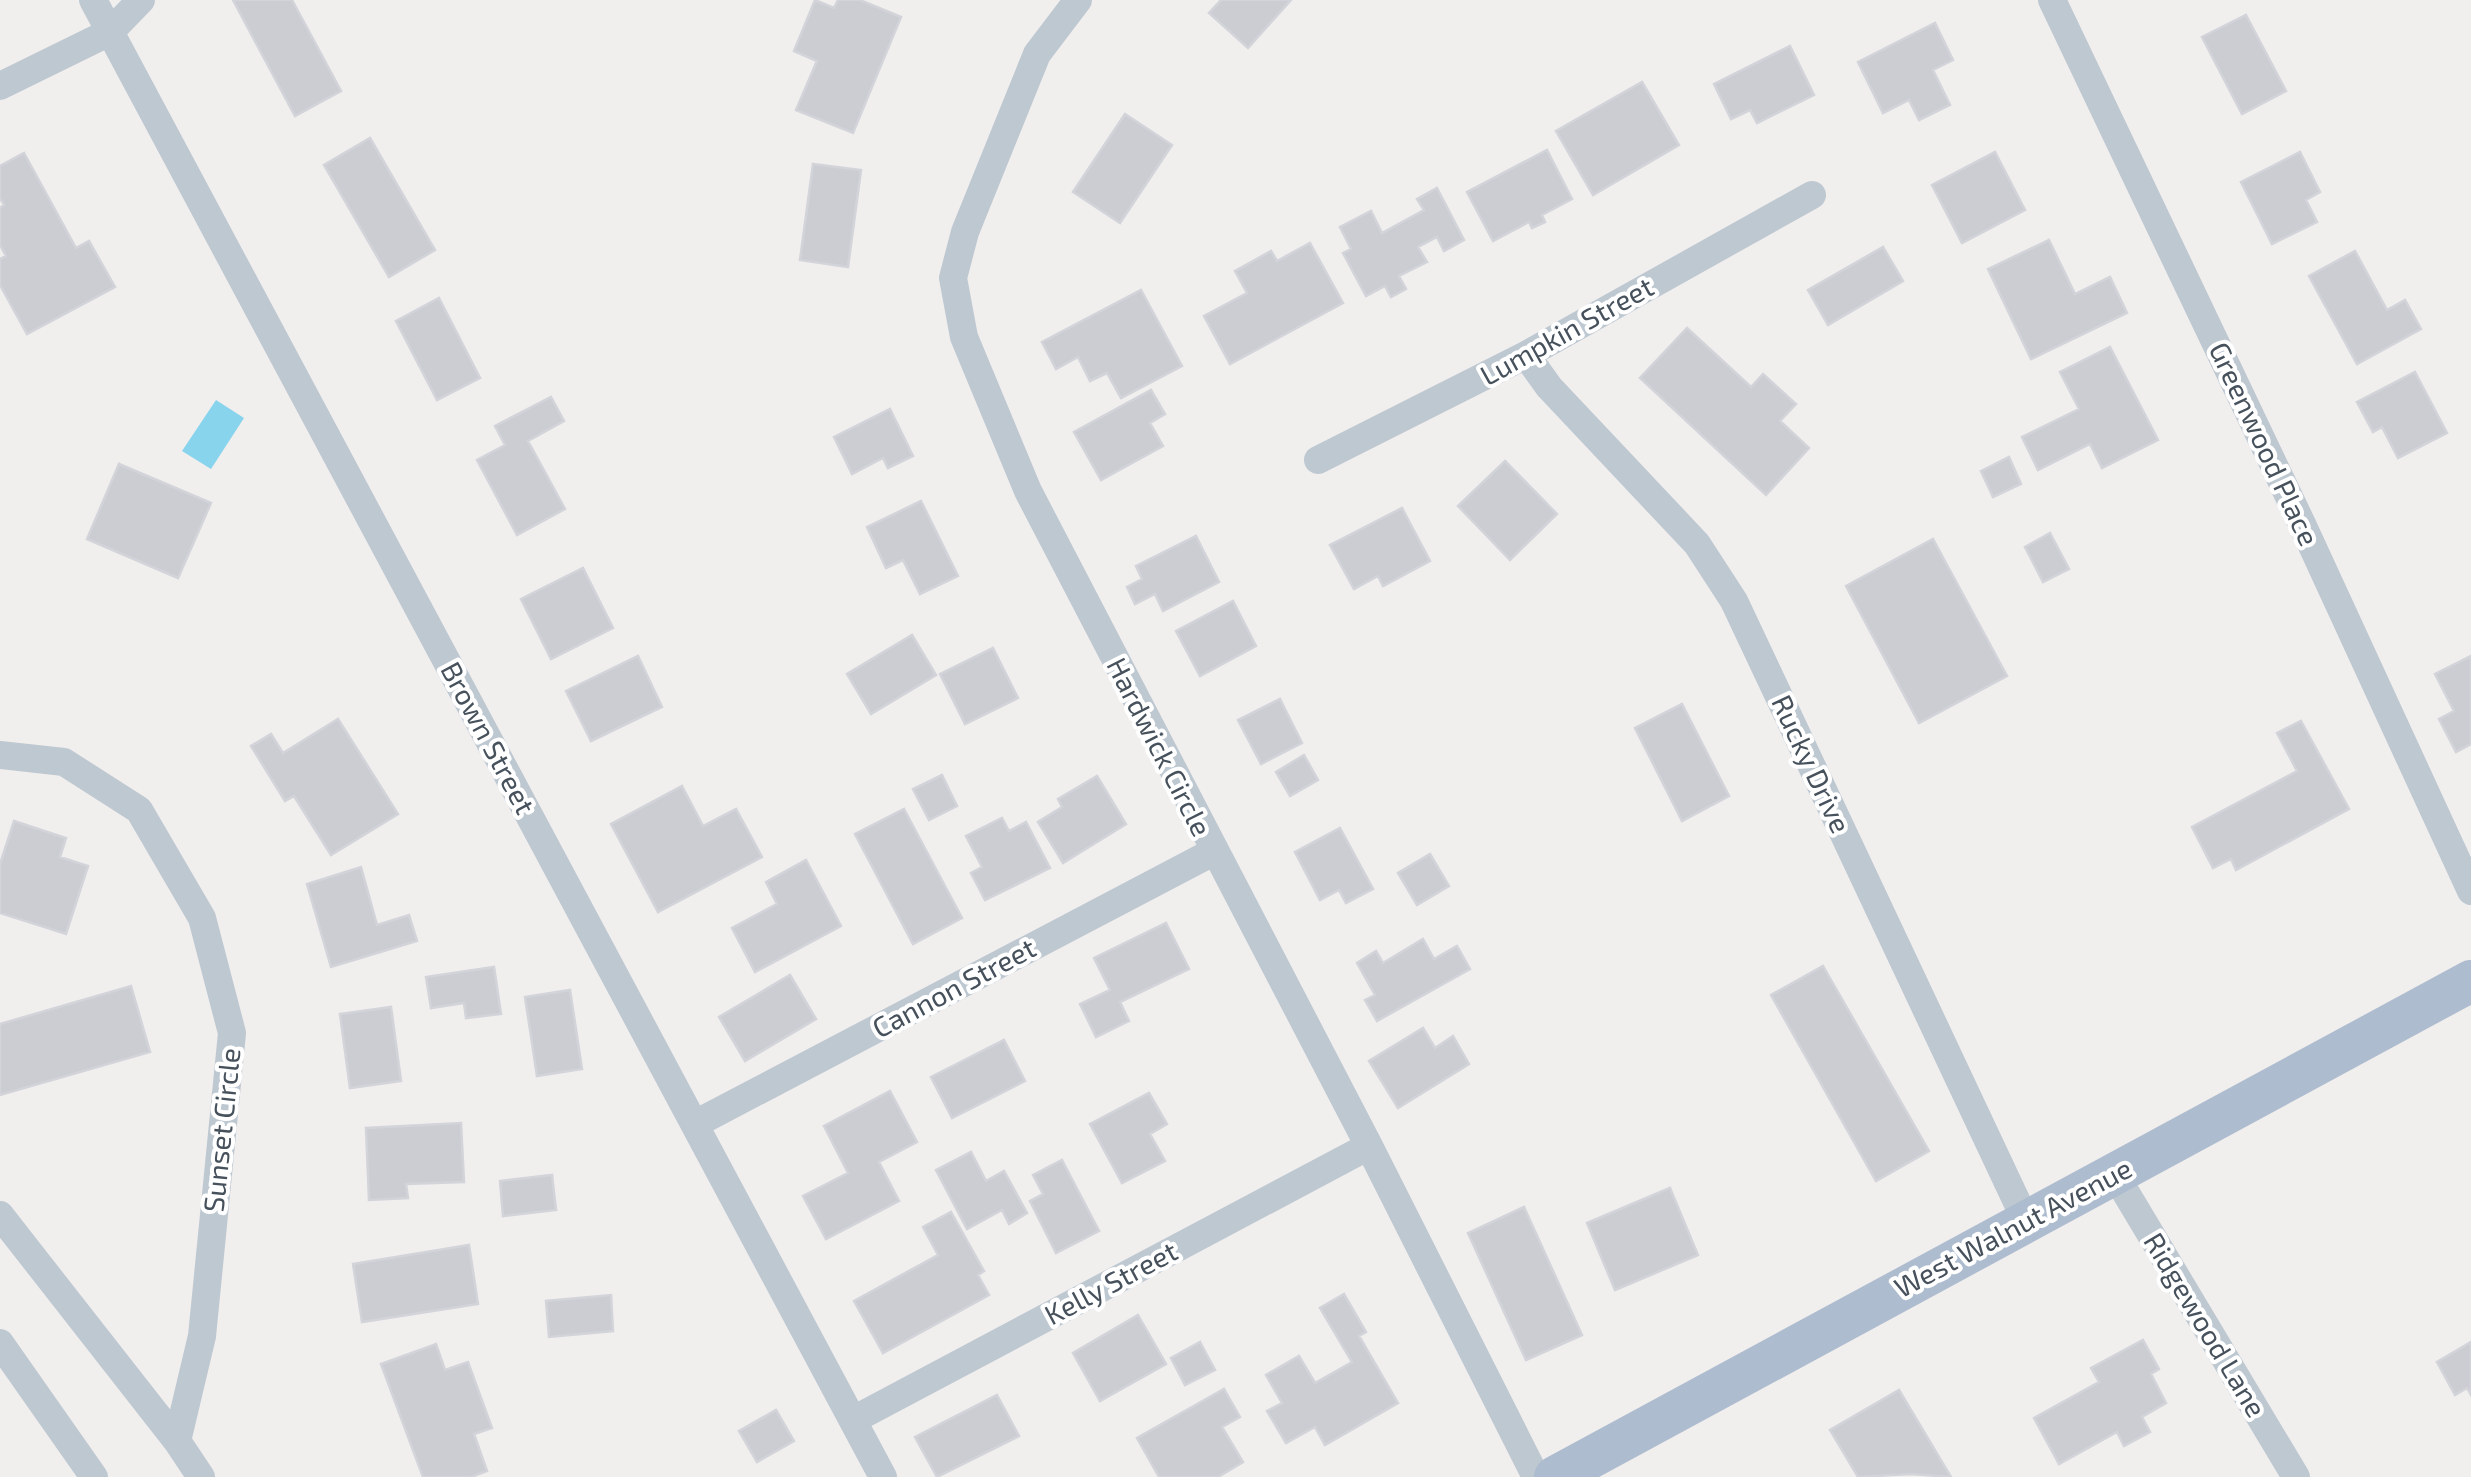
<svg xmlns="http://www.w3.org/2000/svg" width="2471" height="1477" viewBox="0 0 2471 1477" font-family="'Exo 2',sans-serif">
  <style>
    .water { fill: #88d4ed }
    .building { fill: #cbcdd3; stroke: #d2d4da; stroke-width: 2.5 }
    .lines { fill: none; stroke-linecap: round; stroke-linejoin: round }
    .minor { stroke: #bec8d1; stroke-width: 28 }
    .primary { stroke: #adbcce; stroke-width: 42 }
    .labels { text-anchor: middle; stroke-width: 8; stroke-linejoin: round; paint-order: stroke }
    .street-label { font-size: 28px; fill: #46515c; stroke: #fff }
  </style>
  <rect width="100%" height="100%" fill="#f1eeee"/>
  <path class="water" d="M 216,400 L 244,418 L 211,469 L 182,451 Z"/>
  <path class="building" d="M 233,0 L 292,0 L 341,91 L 295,116 Z
    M 815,0 L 834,8 L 838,0 L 860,0 L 901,17 L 853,133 L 796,110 L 817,61 L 794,51 Z
    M 1221,0 L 1291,0 L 1248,48 L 1209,13 Z
    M 2246,15 L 2286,91 L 2242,114 L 2202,37 Z
    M 1935,23 L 1953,60 L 1933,70 L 1950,105 L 1919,120 L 1909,100 L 1883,113 L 1858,62 Z
    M 1790,46 L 1814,95 L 1757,123 L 1750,110 L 1731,119 L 1714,84 Z
    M 1642,82 L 1679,145 L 1593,195 L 1556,131 Z
    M 1125,114 L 1172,145 L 1120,223 L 1073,192 Z
    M 370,138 L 435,250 L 389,277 L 324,165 Z
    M 1547,150 L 1572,199 L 1542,215 L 1545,222 L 1532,228 L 1529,222 L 1493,241 L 1467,192 Z
    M 1995,152 L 2025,210 L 1962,243 L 1932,185 Z
    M 2300,152 L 2320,192 L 2306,200 L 2317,222 L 2272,244 L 2241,182 Z
    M 24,153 L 76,248 L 89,241 L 115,287 L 27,334 L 0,285 L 0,259 L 6,256 L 0,245 L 0,208 L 4,205 L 0,198 L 0,166 Z
    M 813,164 L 861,170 L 848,267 L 800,260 Z
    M 1437,188 L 1464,240 L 1444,251 L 1437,237 L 1418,247 L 1427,262 L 1399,276 L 1406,289 L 1391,297 L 1385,286 L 1366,296 L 1343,253 L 1351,249 L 1340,227 L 1371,211 L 1382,233 L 1424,210 L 1417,199 Z
    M 2049,240 L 2075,294 L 2110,277 L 2127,313 L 2031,359 L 1988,269 Z
    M 1310,243 L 1343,303 L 1230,364 L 1204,316 L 1247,293 L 1235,271 L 1271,251 L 1277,261 Z
    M 1883,247 L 1903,281 L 1828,325 L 1808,290 Z
    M 2355,251 L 2387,310 L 2405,300 L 2421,329 L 2357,364 L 2309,276 Z
    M 1141,290 L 1182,366 L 1121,398 L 1107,373 L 1090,381 L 1078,357 L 1056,369 L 1042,342 Z
    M 439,298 L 480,378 L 437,400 L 396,321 Z
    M 1687,328 L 1751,387 L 1763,374 L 1796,404 L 1780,421 L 1809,448 L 1766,495 L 1640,378 Z
    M 2110,347 L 2158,440 L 2102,468 L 2090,444 L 2038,470 L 2022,437 L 2079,409 L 2060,372 Z
    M 2415,372 L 2447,433 L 2398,458 L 2382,427 L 2373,432 L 2357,402 Z
    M 1151,390 L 1165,414 L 1150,423 L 1163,446 L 1101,480 L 1074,432 Z
    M 551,397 L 564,421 L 528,441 L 565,509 L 517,535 L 477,460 L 505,445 L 495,426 Z
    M 890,409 L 913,456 L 888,468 L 883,458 L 852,474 L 834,437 Z
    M 2009,457 L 2021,484 L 1993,497 L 1981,471 Z
    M 1505,461 L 1557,514 L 1510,560 L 1458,506 Z
    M 119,464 L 211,503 L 178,578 L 87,539 Z
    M 921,501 L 958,576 L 920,594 L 903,560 L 886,568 L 867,527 Z
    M 1402,508 L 1430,561 L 1383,586 L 1378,576 L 1354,589 L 1330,545 Z
    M 2050,533 L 2069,569 L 2043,582 L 2025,547 Z
    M 1196,536 L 1219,582 L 1163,611 L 1155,594 L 1135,604 L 1127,587 L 1142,579 L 1136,566 Z
    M 1933,539 L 2007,676 L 1919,723 L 1846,586 Z
    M 583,568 L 613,628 L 551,659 L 521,599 Z
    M 1233,601 L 1256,646 L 1200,676 L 1176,631 Z
    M 912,635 L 936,675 L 871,714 L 847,674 Z
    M 993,648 L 1018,698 L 965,724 L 940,674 Z
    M 638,656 L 662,707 L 591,741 L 566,691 Z
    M 2471,656 L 2471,744 L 2456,752 L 2439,719 L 2454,711 L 2435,674 Z
    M 1280,699 L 1302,743 L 1261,764 L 1238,720 Z
    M 1682,704 L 1729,796 L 1682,821 L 1635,728 Z
    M 338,719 L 398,814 L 331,855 L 294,796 L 285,801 L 251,746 L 271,734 L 283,753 Z
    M 2301,721 L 2349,809 L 2236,870 L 2231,859 L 2213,868 L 2192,827 L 2297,771 L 2277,733 Z
    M 1304,755 L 1318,780 L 1290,796 L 1276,772 Z
    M 942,775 L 957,806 L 929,820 L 913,789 Z
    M 1097,776 L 1126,824 L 1063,863 L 1038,822 L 1062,807 L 1058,799 Z
    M 682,786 L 703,826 L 736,809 L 762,857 L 658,912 L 611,824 Z
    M 904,809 L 962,918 L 913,944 L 855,834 Z
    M 1002,818 L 1009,831 L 1026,822 L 1050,868 L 985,900 L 971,873 L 982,867 L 966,836 Z
    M 14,821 L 66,838 L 60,857 L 88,866 L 66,934 L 0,913 L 0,864 Z
    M 1340,828 L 1373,889 L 1346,903 L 1339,890 L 1320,900 L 1295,852 Z
    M 1430,854 L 1449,886 L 1417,905 L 1398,873 Z
    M 806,860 L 841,926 L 755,972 L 732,928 L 777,904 L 766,882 Z
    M 361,867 L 377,925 L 409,915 L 417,941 L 331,967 L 307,884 Z
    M 1166,923 L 1189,969 L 1120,1002 L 1129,1021 L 1096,1037 L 1080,1004 L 1110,990 L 1094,958 Z
    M 1423,939 L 1434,959 L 1457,946 L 1470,969 L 1377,1021 L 1365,1000 L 1375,995 L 1357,963 L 1376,951 L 1383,963 Z
    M 1823,966 L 1929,1151 L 1876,1181 L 1771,995 Z
    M 494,967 L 501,1014 L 466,1018 L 464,1003 L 431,1008 L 426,977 Z
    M 790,975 L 816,1019 L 745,1061 L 719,1017 Z
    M 131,986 L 150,1052 L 0,1095 L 0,1024 Z
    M 570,990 L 582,1069 L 537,1076 L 525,997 Z
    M 391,1007 L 401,1081 L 350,1088 L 340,1014 Z
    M 1423,1028 L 1435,1048 L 1453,1036 L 1469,1064 L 1398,1108 L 1369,1061 Z
    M 1004,1040 L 1025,1081 L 952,1118 L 931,1077 Z
    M 890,1091 L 917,1142 L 879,1162 L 899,1201 L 826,1239 L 803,1196 L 848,1173 L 824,1126 Z
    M 1149,1093 L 1167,1124 L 1150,1134 L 1165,1161 L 1122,1183 L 1090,1124 Z
    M 461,1123 L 464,1182 L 406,1184 L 408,1198 L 369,1200 L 366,1128 Z
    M 971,1152 L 986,1181 L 1004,1171 L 1027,1213 L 1009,1224 L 1002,1210 L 967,1229 L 936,1170 Z
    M 1062,1160 L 1099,1231 L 1056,1253 L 1030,1201 L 1043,1194 L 1033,1175 Z
    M 552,1175 L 556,1210 L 503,1216 L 500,1181 Z
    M 1670,1188 L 1698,1255 L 1615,1290 L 1587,1223 Z
    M 1524,1207 L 1582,1335 L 1526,1360 L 1468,1233 Z
    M 951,1212 L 984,1271 L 978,1275 L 989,1295 L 883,1353 L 854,1301 L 938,1255 L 923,1227 Z
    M 469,1245 L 478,1304 L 362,1322 L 353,1264 Z
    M 1344,1294 L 1366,1332 L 1359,1336 L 1398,1403 L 1325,1445 L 1315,1427 L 1286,1443 L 1267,1411 L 1282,1403 L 1266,1375 L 1299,1356 L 1315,1383 L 1352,1362 L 1320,1308 Z
    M 611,1295 L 613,1331 L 549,1337 L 546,1301 Z
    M 1138,1315 L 1166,1364 L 1100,1401 L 1073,1353 Z
    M 2143,1340 L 2159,1369 L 2151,1374 L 2166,1403 L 2142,1417 L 2150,1432 L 2124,1446 L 2117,1432 L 2059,1464 L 2034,1418 L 2099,1382 L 2091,1368 Z
    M 1200,1342 L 1215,1370 L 1185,1385 L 1171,1358 Z
    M 2471,1342 L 2471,1395 L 2467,1388 L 2455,1395 L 2437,1362 Z
    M 436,1344 L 445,1370 L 468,1362 L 492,1428 L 474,1434 L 487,1471 L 471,1477 L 423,1477 L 381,1364 Z
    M 1224,1389 L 1240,1417 L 1222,1427 L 1243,1462 L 1218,1477 L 1159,1477 L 1137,1438 Z
    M 1899,1390 L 1951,1477 L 1911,1474 L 1858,1477 L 1830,1430 Z
    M 997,1395 L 1019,1436 L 937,1477 L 915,1437 Z
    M 776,1410 L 794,1441 L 757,1462 L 739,1431 Z"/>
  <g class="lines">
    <path class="minor" d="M 93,0 L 883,1477
      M 1078,0 L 1037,54 L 965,232 L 953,278 L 964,337 L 1028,491 L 1369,1146 L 1536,1477
      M 2052,0 L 2302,524 L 2471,891
      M 0,86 L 110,32 L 141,0
      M 1526,355 L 1549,387 L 1697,544 L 1734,601 L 2026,1221
      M 1318,460 L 1526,355 L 1812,195
      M 0,755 L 64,762 L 139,810 L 202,918 L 232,1033 L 202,1336 L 177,1441
      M 695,1124 L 1213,852
      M 2114,1173 L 2296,1477
      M 0,1215 L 177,1441 L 201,1477
      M 0,1343 L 94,1477
      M 853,1420 L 1369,1146"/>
    <path class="primary" d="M 1555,1477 L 2471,981"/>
  </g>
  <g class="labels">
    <g class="street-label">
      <text transform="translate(1567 331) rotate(-29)" y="10">Lumpkin Street</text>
      <text transform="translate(2264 444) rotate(65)" y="10">Greenwood Place</text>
      <text transform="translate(488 738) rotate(62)" y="10">Brown Street</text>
      <text transform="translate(1159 747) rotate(63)" y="10">Hardwick Circle</text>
      <text transform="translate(1811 764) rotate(65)" y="10">Rucky Drive</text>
      <text transform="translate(954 988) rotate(-28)" y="10">Cannon Street</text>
      <text transform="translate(222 1130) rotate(-84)" y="10">Sunset Circle</text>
      <text transform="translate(2013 1228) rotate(-28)" y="10">West Walnut Avenue</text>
      <text transform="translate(1111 1283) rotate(-28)" y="10">Kelly Street</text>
      <text transform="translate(2205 1325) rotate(59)" y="10">Ridgewood Lane</text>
    </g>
  </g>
</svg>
